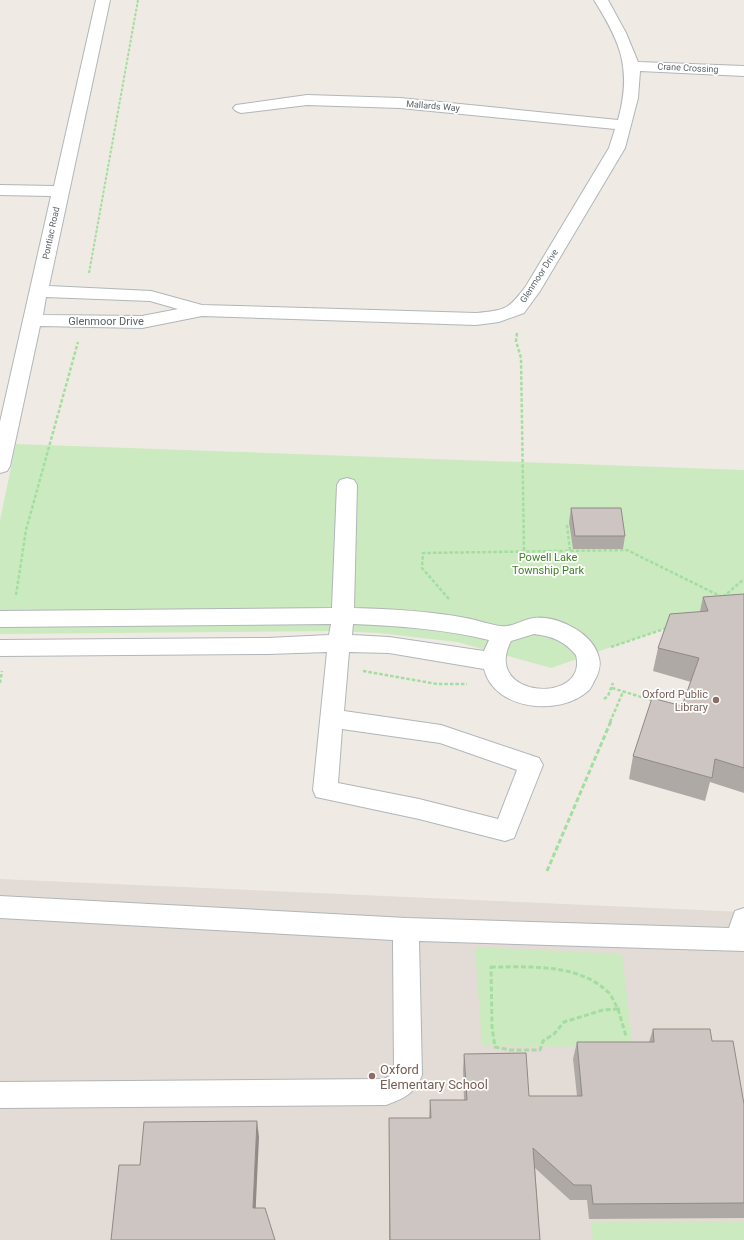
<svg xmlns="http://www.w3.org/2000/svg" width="744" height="1240" viewBox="0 0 744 1240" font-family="Roboto,sans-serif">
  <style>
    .education { fill: #e3dbd5 }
    .green { fill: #cceabf }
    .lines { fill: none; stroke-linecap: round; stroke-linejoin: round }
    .minor-casing { stroke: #b0b6b9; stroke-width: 2 }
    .path-far2 { stroke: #a3dea0; stroke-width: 2; stroke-dasharray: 3 1.5; stroke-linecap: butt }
    .path-far1 { stroke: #a3dea0; stroke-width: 2.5; stroke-dasharray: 3.5 2; stroke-linecap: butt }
    .path { stroke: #a3dea0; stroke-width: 3; stroke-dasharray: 5 2.5; stroke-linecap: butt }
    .minor { fill: #fff; fill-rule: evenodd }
    .wall { fill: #afa9a6 }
    .shaded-wall { fill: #8f8a87 }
    .building { fill: #ccc5c1; stroke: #8f8a87 }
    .education-dot { fill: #8d6e63; stroke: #fff; stroke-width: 1.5 }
    .labels { text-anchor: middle; stroke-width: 3.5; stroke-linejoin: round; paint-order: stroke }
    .far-street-label { font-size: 9px; fill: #5c6467; stroke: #fff }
    .street-label { font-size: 11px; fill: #5c6467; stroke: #fff }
    .park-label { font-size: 11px; fill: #41802a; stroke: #fff }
    .education-label { font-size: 11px; fill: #785e54; stroke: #fff; text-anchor: end }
    .near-education-label { font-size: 13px; fill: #785e54; stroke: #fff; text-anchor: start }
  </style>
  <rect width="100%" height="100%" fill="#f0eae5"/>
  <path class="education" d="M 0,879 L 744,912 L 744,1240 L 0,1240 Z"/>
  <path class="green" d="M 16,444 L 744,470 L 744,609 L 729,606 L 551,668 L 457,642 L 379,633 L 335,631 L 0,634 L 0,520 Z
    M 475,947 L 622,954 L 633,1047 L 482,1046 Z
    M 744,1221 L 744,1240 L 593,1240 L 591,1222 Z"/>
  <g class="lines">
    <g class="minor-casing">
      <path id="minor" d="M 96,0 L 110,0 L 49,286 L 151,291 L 202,305 L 476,313 C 506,310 508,310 526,286 L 609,148 L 615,129 L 400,108 L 307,105 L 241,113 L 236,111 L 233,108 L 236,105 L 307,95 L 400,98 L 618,120 C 632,69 621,43 594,0 L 608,0 L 626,33 L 638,62 L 744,66 L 744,76 L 640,71 L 638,98 L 625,148 L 540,291 L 524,313 L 499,322 L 476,325 L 202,316 L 142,328 L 40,326 L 10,466 L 7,471 L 0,473 L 0,422 L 51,196 L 0,195 L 0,185 L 54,186 ZM 46,297 L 150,301 L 178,309 L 142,316 L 43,315 Z
        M 347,478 L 354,480 L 357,485 L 354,608 C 392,609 429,611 466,618 C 478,620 490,625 501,626 C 512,628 523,619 534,618 C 557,615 594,633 599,658 C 601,665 599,671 596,678 C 593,682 592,688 588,691 C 559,717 494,710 484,669 L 389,653 L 349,652 L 344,711 L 441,725 L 539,758 L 543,765 L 514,838 L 505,841 L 419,819 L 316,797 L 313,790 L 327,652 L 268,654 L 0,656 L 0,640 L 268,638 L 329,635 L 331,624 L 0,627 L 0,611 L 332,608 L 337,485 L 340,480 ZM 353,624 C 399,626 444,629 489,640 L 484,651 L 389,637 L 352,635 ZM 534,634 C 552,636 564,641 576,655 C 589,705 481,699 511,641 ZM 342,729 L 440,743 L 517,770 L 498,819 L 419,799 L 338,783 Z
        M 0,896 L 406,918 L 729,928 L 735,911 L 744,908 L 744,951 L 419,941 L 422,1075 C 414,1094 405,1098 386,1105 L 0,1108 L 0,1082 L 384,1079 L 390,1076 L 394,1071 L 393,940 L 0,918 Z"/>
    </g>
    <path class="path-far2" d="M 89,273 L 138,0"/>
    <path class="path-far1" d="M 517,333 L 516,341 L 521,358 L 524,551
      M 567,525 L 570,551
      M 16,595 L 26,530 L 78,342
      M 723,597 L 744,579
      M 449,599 L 422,568 L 423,553 L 627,550 L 722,597
      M 611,647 L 667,628
      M 363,671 L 437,684 L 467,684
      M 0,683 L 2,671
      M 612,688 L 654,701
      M 604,699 L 608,696 L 613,683
      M 610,722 L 623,692"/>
    <path class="path" d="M 547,871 L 611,721
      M 491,967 C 530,967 579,963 609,993 C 613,998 615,1004 618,1009 L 603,1010 L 564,1022 L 554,1034 L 543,1041 L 540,1050 L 510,1050 L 495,1047 L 492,1027 Z
      M 618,1009 L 626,1036
      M 618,1009 L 620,1009"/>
    <use href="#minor" class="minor"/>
  </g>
  <path class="wall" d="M 571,508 L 625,536 L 623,549 L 573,549 L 569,522 Z
    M 744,594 L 744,793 L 710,782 L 705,801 L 629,779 L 633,756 L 682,706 L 691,682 L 653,671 L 658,648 L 700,611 L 703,597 Z
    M 653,1029 L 712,1041 L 744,1104 L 744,1218 L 589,1219 L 587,1200 L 570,1200 L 535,1168 L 540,1240 L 389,1240 L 389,1118 L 429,1118 L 430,1100 L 464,1100 L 463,1070 L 464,1054 L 529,1096 L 577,1096 L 573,1059 L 577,1042 L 649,1042 Z"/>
  <path class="shaded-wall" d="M 257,1121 L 259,1137 L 255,1223 L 253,1208 Z"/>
  <path class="building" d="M 571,508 L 621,508 L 625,536 L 575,536 Z
    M 744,594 L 744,768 L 715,759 L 712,778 L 633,756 L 652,698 L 682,706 L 699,658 L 658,648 L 670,614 L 708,611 L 703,597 Z
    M 653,1029 L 710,1029 L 712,1041 L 733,1041 L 744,1104 L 744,1203 L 593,1204 L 591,1185 L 574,1185 L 533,1148 L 540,1240 L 390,1240 L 389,1118 L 431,1118 L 430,1100 L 467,1100 L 464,1054 L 526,1053 L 529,1096 L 582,1096 L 577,1042 L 654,1042 Z
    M 257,1121 L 253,1208 L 265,1208 L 275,1240 L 111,1240 L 119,1165 L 140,1165 L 144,1122 Z"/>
  <g class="education-dot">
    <circle cx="716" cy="700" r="4"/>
    <circle cx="372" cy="1076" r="4"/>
  </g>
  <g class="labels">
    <g class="far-street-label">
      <text transform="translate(688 68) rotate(3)" y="3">Crane Crossing</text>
      <text transform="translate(433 106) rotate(5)" y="3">Mallards Way</text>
      <text transform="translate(51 233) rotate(-78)" y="3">Pontiac Road</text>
      <text transform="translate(539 276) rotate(-57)" y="3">Glenmoor Drive</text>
    </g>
    <g class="street-label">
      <text x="106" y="325">Glenmoor Drive</text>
    </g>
    <g class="park-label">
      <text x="548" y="561">Powell Lake<tspan x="548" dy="13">Township Park</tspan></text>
    </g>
    <g class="education-label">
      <text x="708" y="698">Oxford Public<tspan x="708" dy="13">Library</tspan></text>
    </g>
    <g class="near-education-label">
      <text x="380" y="1074">Oxford<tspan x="380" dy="15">Elementary School</tspan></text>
    </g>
  </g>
</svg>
